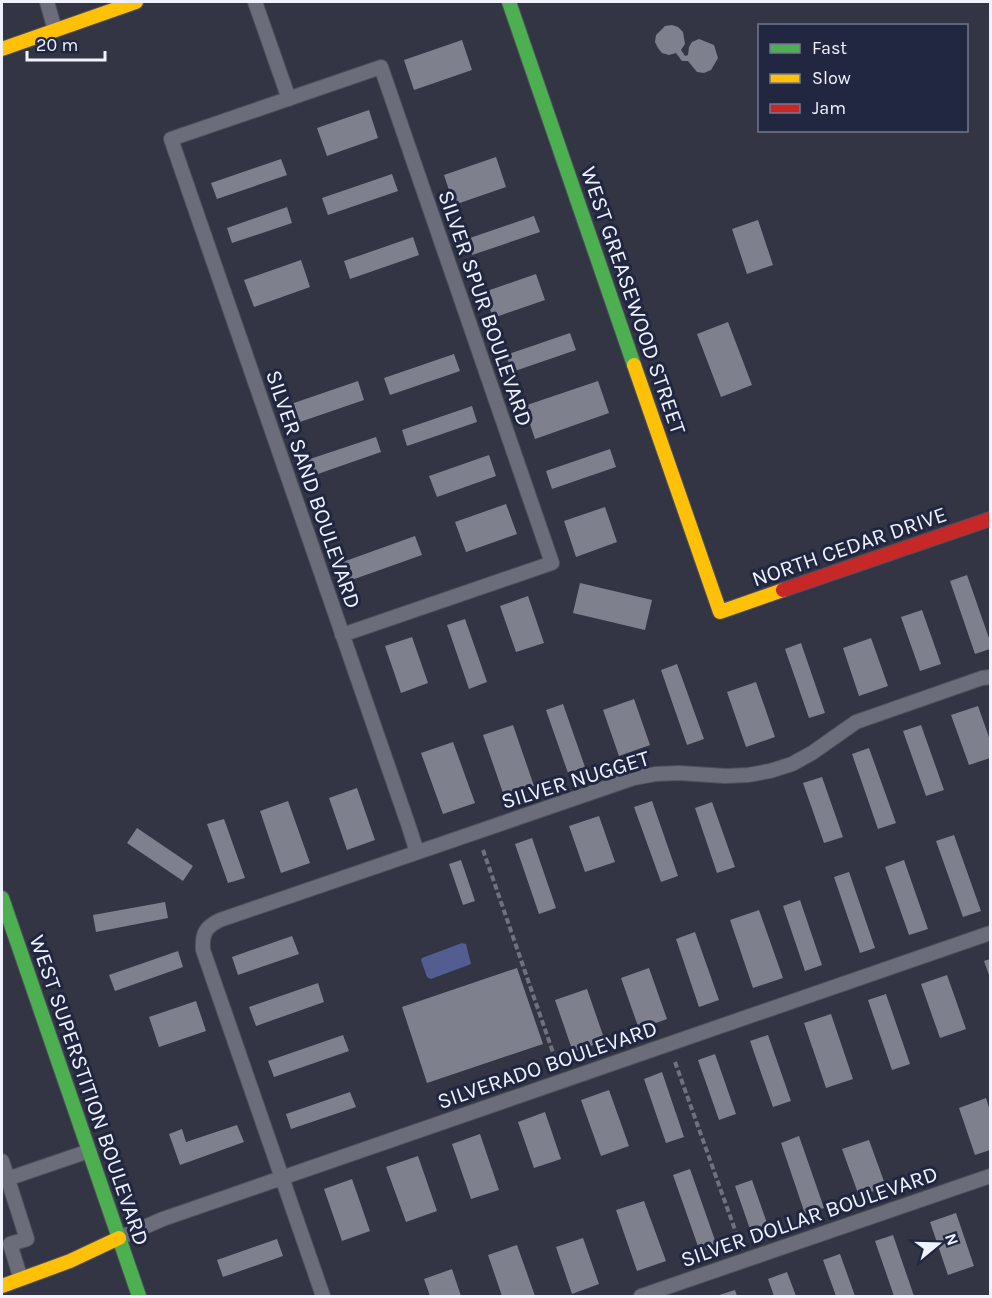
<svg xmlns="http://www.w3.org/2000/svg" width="992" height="1298" viewBox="0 0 992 1298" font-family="Karla,sans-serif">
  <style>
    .water { fill: #535d92 }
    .building { fill: #7e808e }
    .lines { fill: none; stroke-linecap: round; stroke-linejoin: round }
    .lane-casing { stroke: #4f515d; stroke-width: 16 }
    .fast-casing { stroke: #4f515d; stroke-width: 16 }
    .slow-casing { stroke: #4f515d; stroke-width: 16 }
    .jam-casing { stroke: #4f515d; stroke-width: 16 }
    .path { stroke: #6f717d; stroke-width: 4; stroke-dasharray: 6 3; stroke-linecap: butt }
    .lane { stroke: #6b6e7a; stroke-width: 14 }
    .fast { stroke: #4caf50; stroke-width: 14 }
    .slow { stroke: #ffc107; stroke-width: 14 }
    .jam { stroke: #c62828; stroke-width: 14 }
    .labels { text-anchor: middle; stroke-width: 6; stroke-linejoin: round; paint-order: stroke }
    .street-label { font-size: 22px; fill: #f0f3fe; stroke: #212641 }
  </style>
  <rect width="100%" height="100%" fill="#333544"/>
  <path class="water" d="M 462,943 L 466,944 L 471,964 L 431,979 L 427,977 L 421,960 L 422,958 Z"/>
  <path class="building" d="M 672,25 L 678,27 L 683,32 L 685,44 L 681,50 L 685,56 L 688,55 L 689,47 L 692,42 L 699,39 L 714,45 L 718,58 L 711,70 L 704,73 L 697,72 L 688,61 L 682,61 L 676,53 L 669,55 L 662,53 L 658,48 L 655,42 L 656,35 L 665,26 Z
    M 462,40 L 472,70 L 414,90 L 404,60 Z
    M 369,110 L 378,138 L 327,156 L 317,128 Z
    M 496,157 L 506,187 L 454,205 L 444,175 Z
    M 281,159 L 287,175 L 217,199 L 211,183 Z
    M 392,174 L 398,191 L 328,215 L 322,198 Z
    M 287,207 L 292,223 L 232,243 L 227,228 Z
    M 534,216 L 540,232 L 472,255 L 467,239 Z
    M 758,220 L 773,265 L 747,274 L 732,229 Z
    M 413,237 L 419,255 L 350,279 L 344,261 Z
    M 301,260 L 310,287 L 254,307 L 244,280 Z
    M 536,274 L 545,300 L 493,318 L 484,292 Z
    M 728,322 L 752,385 L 721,397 L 697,334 Z
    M 570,333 L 576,350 L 512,372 L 506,355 Z
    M 454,354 L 460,371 L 390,395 L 384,378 Z
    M 358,381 L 364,400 L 294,424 L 288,405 Z
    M 598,381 L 609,413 L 535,439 L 524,406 Z
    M 472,406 L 477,422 L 407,446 L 402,430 Z
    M 376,437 L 381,452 L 312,476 L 307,460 Z
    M 610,449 L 616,467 L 552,489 L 546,471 Z
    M 489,455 L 496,476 L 437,497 L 429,476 Z
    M 506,504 L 517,534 L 466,552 L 455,522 Z
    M 605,507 L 617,542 L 576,557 L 564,521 Z
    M 415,536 L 422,555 L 346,582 L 340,563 Z
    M 967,575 L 990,641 L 990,649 L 975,654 L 950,581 Z
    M 580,583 L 652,600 L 645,630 L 573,613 Z
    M 528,596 L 544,643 L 516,652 L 500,606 Z
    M 922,610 L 941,664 L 920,671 L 901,617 Z
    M 465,619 L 487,682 L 469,689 L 447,625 Z
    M 412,637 L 428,683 L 401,693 L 385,646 Z
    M 871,638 L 888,686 L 859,696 L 843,648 Z
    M 801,643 L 825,713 L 809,718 L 785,649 Z
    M 677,664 L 704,739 L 687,745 L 661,670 Z
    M 756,682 L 775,737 L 746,747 L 727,692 Z
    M 634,699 L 650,745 L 619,756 L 603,710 Z
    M 563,704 L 585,767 L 568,773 L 546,710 Z
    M 978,706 L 990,740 L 990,758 L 969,765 L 951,715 Z
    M 513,725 L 534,786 L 504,796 L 483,735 Z
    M 921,725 L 944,790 L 926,796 L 903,731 Z
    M 453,742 L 475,803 L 443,814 L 421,753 Z
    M 869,748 L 896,823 L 878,829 L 852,754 Z
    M 822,777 L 843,837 L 824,843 L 803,783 Z
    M 357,788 L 375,840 L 347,850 L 329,798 Z
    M 288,801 L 310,863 L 281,873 L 260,811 Z
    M 652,801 L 678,876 L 661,882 L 634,807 Z
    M 712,802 L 735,867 L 717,873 L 695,808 Z
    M 599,816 L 615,862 L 585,872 L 569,826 Z
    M 224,819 L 245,878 L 228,883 L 207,824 Z
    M 137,828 L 193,866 L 183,881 L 127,843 Z
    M 954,835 L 981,911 L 963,917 L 936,841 Z
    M 532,838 L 556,908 L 539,914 L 515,844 Z
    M 461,860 L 475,901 L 463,905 L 449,864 Z
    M 904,860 L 928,929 L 909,935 L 885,867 Z
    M 849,872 L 875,948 L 860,953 L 834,877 Z
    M 800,900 L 822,965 L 805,971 L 783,906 Z
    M 165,902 L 168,918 L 96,932 L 93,915 Z
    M 759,910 L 783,978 L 753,988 L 730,920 Z
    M 695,932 L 719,1000 L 699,1007 L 676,939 Z
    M 292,936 L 299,954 L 238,975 L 232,957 Z
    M 178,951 L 183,967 L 115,991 L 109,975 Z
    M 990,959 L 990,978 L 984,961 Z
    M 517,968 L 543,1044 L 427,1083 L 402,1007 Z
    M 649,968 L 667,1019 L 639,1029 L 621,978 Z
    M 947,975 L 966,1029 L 940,1038 L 921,984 Z
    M 318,983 L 324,1002 L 256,1026 L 249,1007 Z
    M 587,989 L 605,1041 L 573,1052 L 555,1000 Z
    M 886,994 L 910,1064 L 892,1070 L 868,1000 Z
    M 196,1001 L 206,1031 L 159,1047 L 149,1017 Z
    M 831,1014 L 853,1079 L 826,1088 L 804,1023 Z
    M 343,1035 L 349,1051 L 274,1077 L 268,1061 Z
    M 768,1035 L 791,1101 L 773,1107 L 750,1041 Z
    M 715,1054 L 736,1114 L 719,1120 L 698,1060 Z
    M 662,1072 L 684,1137 L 666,1143 L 644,1079 Z
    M 609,1090 L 629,1146 L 601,1156 L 581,1100 Z
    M 350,1092 L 356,1107 L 291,1129 L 286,1114 Z
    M 986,1098 L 990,1111 L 990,1150 L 975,1155 L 959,1108 Z
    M 545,1112 L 561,1159 L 534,1168 L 518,1122 Z
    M 237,1125 L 244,1142 L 180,1165 L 169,1134 L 182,1129 L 186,1142 Z
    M 480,1134 L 499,1190 L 471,1199 L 452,1144 Z
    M 799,1136 L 824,1208 L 805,1214 L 781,1143 Z
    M 869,1140 L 886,1187 L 859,1196 L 842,1149 Z
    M 418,1156 L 437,1211 L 406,1222 L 386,1167 Z
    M 690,1169 L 717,1246 L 700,1252 L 673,1175 Z
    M 352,1179 L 370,1231 L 342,1241 L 324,1189 Z
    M 752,1180 L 768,1226 L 751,1232 L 735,1186 Z
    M 644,1201 L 666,1261 L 637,1271 L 616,1210 Z
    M 956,1213 L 974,1266 L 948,1275 L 930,1222 Z
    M 893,1235 L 914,1296 L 894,1296 L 875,1241 Z
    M 583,1238 L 599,1284 L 572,1294 L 556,1247 Z
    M 277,1239 L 283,1256 L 223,1277 L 217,1260 Z
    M 517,1245 L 535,1296 L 502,1296 L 488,1255 Z
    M 840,1254 L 855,1296 L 836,1296 L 823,1260 Z
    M 452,1269 L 461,1296 L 430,1296 L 424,1279 Z
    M 787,1272 L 796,1296 L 774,1296 L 768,1279 Z
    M 735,1290 L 737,1296 L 716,1296 Z"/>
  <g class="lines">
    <g class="lane-casing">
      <path id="lane" d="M 47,2 L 55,30
        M 255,2 L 289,99
        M 342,635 L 552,563 L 381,67 L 171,139 L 408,824 L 417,852
        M 2,1161 L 27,1239 L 10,1244 L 21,1279
        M 7,1179 L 89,1151
        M 119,1238 L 163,1219 L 990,933
        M 323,1296 L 203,950 C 202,934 205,927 220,920 L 634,778 L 656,774 L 679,773 L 725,776 L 748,775 L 770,771 L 792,764 L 812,753 L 856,722 L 982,678 L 990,677
        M 641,1296 L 990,1176"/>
    </g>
    <g class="fast-casing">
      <path id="fast" d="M 509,2 L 634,365
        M 2,898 L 139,1296"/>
    </g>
    <g class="slow-casing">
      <path id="slow" d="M 2,49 L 136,2
        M 634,365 L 720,612 L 783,590
        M 2,1286 L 70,1261 L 119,1238"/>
    </g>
    <g class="jam-casing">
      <path id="jam" d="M 783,590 L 990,519"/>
    </g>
    <path class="path" d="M 483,850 L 557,1064
      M 675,1062 L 739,1241"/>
    <use href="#lane" class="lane"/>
    <use href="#fast" class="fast"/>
    <use href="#slow" class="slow"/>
    <use href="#jam" class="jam"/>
  </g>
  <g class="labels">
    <g class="street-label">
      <text transform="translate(634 300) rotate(71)" y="8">WEST GREASEWOOD STREET</text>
      <text transform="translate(486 308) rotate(71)" y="8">SILVER SPUR BOULEVARD</text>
      <text transform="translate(314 489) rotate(71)" y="8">SILVER SAND BOULEVARD</text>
      <text transform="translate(849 546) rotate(-19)" y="8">NORTH CEDAR DRIVE</text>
      <text transform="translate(575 779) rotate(-17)" y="8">SILVER NUGGET</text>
      <text transform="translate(547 1064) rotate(-19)" y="8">SILVERADO BOULEVARD</text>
      <text transform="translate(90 1090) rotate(71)" y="8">WEST SUPERSTITION BOULEVARD</text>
      <text transform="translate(809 1216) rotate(-19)" y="8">SILVER DOLLAR BOULEVARD</text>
    </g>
  </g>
  <rect width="992" height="1298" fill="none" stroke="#f0f3fe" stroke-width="6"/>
  <rect x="758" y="24" width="210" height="108" fill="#212641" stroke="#74788d" stroke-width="1.5"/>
  <rect x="770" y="44" width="30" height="9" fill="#4caf50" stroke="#74788d" stroke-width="1.5"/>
  <text x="812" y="54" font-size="18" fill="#f0f3fe">Fast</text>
  <rect x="770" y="74" width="30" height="9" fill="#ffc107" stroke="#74788d" stroke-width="1.5"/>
  <text x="812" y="84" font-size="18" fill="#f0f3fe">Slow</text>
  <rect x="770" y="104" width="30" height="9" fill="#c62828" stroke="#74788d" stroke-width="1.5"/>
  <text x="812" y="114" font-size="18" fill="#f0f3fe">Jam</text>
  <g transform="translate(938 1244) rotate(71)" stroke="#212641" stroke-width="4.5" paint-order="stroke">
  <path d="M0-4.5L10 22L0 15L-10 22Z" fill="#f0f3fe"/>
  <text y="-9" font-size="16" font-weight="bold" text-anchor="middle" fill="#f0f3fe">N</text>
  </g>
  <path d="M27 51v9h78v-9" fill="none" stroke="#f0f3fe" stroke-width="3"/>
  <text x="36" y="51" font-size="18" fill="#f0f3fe" stroke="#212641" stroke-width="4.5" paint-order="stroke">20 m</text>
</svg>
